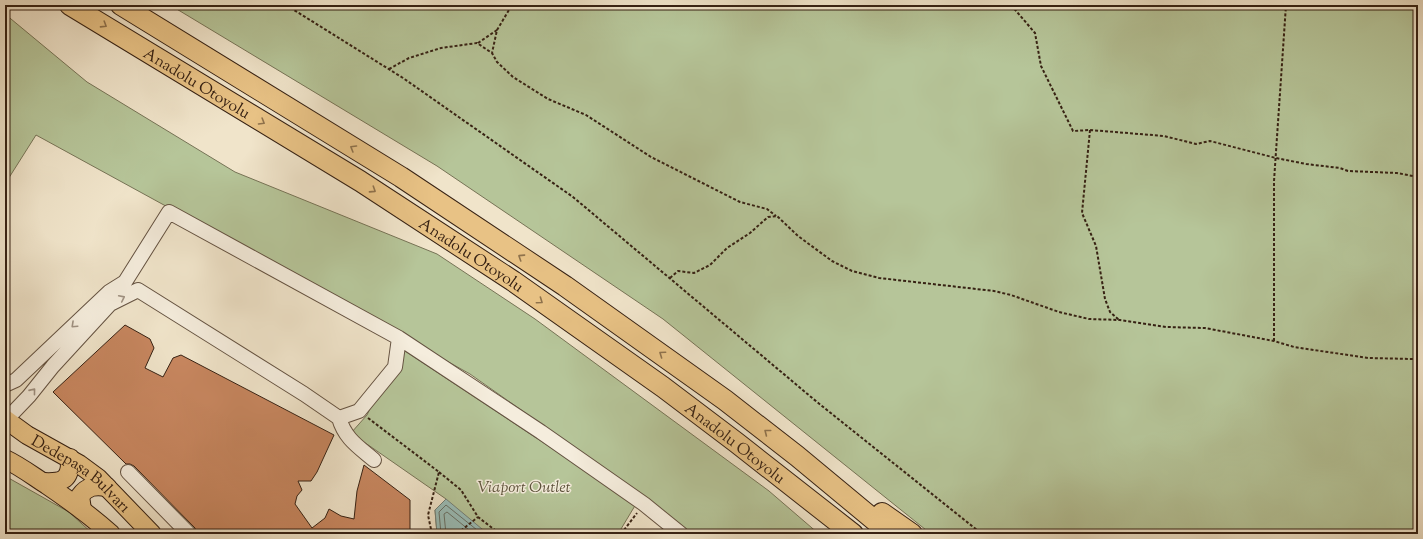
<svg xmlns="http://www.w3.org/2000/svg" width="1423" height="539" viewBox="0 0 1423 539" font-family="'Sorts Mill Goudy',serif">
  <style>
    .green { fill: #b6c599; stroke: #767356 }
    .water { fill: #9abeb9; stroke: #727f77 }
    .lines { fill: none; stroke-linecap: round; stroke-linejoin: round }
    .shore { stroke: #687066; stroke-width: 1 }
    .building { fill: #c7865f; stroke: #362113 }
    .minor-casing { stroke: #645241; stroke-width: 16 }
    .major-casing { stroke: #362113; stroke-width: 20 }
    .highway-casing { stroke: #362113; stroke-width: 22 }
    .path { stroke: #362113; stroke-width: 2; stroke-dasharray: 3 2; stroke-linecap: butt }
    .minor { stroke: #f5eddd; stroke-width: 14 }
    .major { stroke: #e8c285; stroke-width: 18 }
    .highway { stroke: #e8c285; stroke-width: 20 }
    .oneway { stroke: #8f724c }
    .oneway2 { stroke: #9f9182 }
    .labels { text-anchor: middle; stroke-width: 3; stroke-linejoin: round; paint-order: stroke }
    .street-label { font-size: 16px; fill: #362113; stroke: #f5eddd }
    .park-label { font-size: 16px; font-style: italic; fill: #5c523b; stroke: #f5eddd }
  </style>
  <rect width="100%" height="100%" fill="#f0e4ca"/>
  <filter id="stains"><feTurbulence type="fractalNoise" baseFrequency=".005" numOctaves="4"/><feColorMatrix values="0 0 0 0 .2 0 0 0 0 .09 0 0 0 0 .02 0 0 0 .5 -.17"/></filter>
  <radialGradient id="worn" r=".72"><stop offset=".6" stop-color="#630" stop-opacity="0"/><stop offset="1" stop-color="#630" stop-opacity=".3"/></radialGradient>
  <path class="green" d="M 170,5 L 1418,5 L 1418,534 L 931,534 L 663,319 L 437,166 Z
    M 5,14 L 87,82 L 235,172 L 437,254 L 535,319 L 769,491 L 819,534 L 692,534 L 646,498 L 470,374 L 343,303 L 36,135 L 5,184 Z
    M 399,347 L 636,504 L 618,534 L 437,534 L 435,510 L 446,499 L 351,433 L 367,415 Z
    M 5,476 L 69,512 L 93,534 L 5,534 Z"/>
  <path class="water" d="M 446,499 L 488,534 L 437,534 L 435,510 Z"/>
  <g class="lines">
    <path class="shore" d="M 441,534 L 439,512 L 446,505 L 482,534
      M 446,534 L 444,514 L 447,512 L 474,534"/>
  </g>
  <path class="building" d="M 125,325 L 150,339 L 154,348 L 145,368 L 163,377 L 173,358 L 181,355 L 334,435 L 317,472 L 311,481 L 298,481 L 302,490 L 297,496 L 295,504 L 312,528 L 325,518 L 329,509 L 341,516 L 354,519 L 357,491 L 364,465 L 410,500 L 410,534 L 197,534 L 195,528 L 134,466 L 130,464 L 126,464 L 53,392 Z"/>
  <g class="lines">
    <g class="minor-casing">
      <path id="minor" d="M 5,385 L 16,380 L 109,292 L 125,282 L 169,212 L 399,338 L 541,432 L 644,504 L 681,534
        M 339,418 C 345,439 359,447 374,460
        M 6,420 L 29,396 L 53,366 L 110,304 L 138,290 L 304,394 L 339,418 L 359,411 L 395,367 L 399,338
        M 128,472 L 189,534"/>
    </g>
    <g class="major-casing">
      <g id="major">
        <path id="s1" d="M 5,419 L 27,435 L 79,464 L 98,478 L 152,534"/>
        <path d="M 5,459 C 20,466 33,476 47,485 C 69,500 91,516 111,534"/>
        <path d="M 43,482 C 63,483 71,480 70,458"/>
        <path d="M 82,510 L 80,496 C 87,486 95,485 107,487"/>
      </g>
    </g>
    <g class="highway-casing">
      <g id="highway">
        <path id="s2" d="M 70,5 L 360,181 L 513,281 L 663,387 L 737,443 L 853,534"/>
        <path d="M 121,5 L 401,177 L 565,286 L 725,400 L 797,456 L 891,534"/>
        <path d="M 882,513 L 912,534"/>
      </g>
    </g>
    <path class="path" d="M 286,5 L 403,78 L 573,197 L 817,402 L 982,534
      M 1011,5 L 1035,33 L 1041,66 L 1073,131 L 1090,130 L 1164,136 L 1196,144 L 1210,141 L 1276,158 L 1306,164 L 1340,168 L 1348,171 L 1397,173 L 1418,177
      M 497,30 L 512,5
      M 478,43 L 497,30 L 492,53
      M 389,69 L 409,58 L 441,48 L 477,43 L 492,53 L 497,62 L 513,77 L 548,99 L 586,115 L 651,157 L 740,202 L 767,209 L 776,216
      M 1090,130 L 1082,213 L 1096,246 L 1105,299 L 1110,312 L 1119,320
      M 670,278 L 678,271 L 694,273 L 710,265 L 727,248 L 750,233 L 768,217 L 777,216 L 798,236 L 832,261 L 852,271 L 879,278 L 994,291 L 1011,295 L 1059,312 L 1089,319 L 1120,320 L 1166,327 L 1205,328 L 1274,341 L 1294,347 L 1368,358 L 1413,359 L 1418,358
      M 1274,341 L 1274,181 L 1286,5
      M 368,418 L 439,472 L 428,515 L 432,534
      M 439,472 L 461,490 L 478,517 L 500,534
      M 452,534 L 458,533 L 478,517
      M 621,534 L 637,513"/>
    <use href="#minor" class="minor"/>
    <use href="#major" class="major"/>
    <use href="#highway" class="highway"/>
  </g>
  <defs><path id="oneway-chevron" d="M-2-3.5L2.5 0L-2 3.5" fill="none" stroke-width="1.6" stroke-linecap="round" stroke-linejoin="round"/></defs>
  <g class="oneway">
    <use href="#oneway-chevron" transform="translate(104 25) rotate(32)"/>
    <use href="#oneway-chevron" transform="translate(262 122) rotate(31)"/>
    <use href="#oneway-chevron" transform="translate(353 148) rotate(-149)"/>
    <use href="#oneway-chevron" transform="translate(373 190) rotate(33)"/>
    <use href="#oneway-chevron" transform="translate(521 257) rotate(-147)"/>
    <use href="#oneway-chevron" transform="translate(540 301) rotate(35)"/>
    <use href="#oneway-chevron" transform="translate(662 354) rotate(-145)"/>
    <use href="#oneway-chevron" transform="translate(767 432) rotate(-142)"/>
  </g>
  <g class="oneway2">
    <use href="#oneway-chevron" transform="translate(122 298) rotate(-26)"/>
    <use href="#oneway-chevron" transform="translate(74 325) rotate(137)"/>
    <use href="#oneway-chevron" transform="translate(33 391) rotate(-51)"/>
  </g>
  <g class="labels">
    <g class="street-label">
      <text dy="6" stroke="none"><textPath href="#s2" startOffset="149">Anadolu Otoyolu</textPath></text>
      <text dy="6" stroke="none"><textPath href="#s2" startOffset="473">Anadolu Otoyolu</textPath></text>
      <text dy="6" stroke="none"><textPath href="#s2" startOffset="797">Anadolu Otoyolu</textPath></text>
      <text dy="6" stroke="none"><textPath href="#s1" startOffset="94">Dedepaşa Bulvarı</textPath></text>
    </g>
    <g class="park-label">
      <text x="524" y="492">Viaport Outlet</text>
    </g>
  </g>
  <rect width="1423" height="539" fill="none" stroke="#f0e4ca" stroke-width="20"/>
  <rect x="6" y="6" width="1411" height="527" fill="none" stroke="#362113" stroke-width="2"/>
  <rect x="10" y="10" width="1403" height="519" fill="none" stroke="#362113"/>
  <rect width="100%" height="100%" filter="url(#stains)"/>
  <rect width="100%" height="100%" fill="url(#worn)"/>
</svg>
